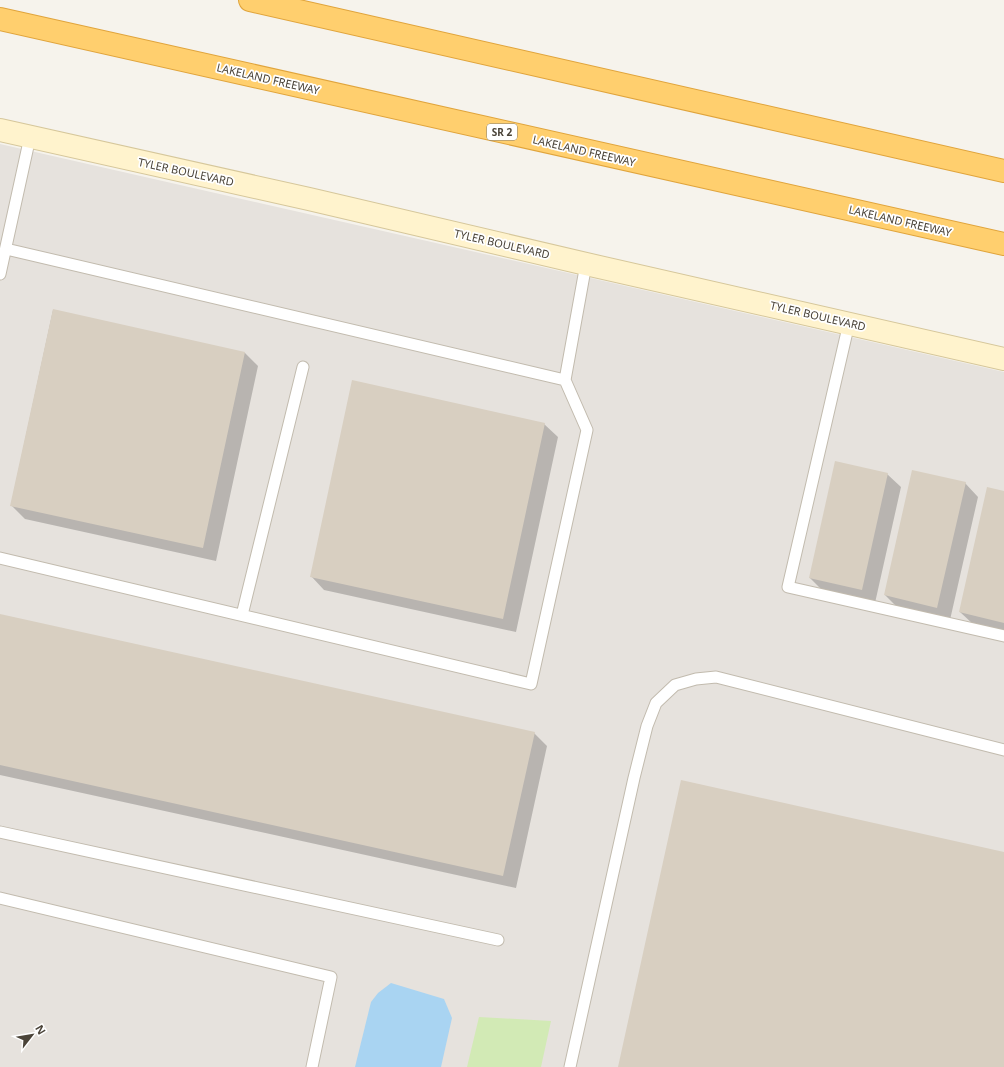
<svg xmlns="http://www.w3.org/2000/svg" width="1004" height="1067" viewBox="0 0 1004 1067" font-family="'Noto Sans',sans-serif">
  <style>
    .industrial { fill: #e6e2dd }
    .green { fill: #d2eab5 }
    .water { fill: #a9d4f2 }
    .shadow { fill: #0003 }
    .building { fill: #d8cfc1 }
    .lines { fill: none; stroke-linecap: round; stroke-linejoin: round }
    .lane-casing { stroke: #c2bbae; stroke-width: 13 }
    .secondary-casing { stroke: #d6c79b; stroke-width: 24 }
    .highway-casing { stroke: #e0a43c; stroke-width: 24 }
    .lane { stroke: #fff; stroke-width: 11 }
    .secondary { stroke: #fff3cd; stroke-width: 22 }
    .highway { stroke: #ffcf6e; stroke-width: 22 }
    .labels { text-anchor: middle; stroke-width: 3.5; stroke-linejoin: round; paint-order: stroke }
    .shield { fill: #fff; stroke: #817c74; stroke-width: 1 }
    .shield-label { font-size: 10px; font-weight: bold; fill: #4b4439 }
    .street-label { font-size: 11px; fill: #4b4439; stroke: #fff }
  </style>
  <rect width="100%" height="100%" fill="#f6f3ec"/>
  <path class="industrial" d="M 0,144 L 1004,372 L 1004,1067 L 0,1067 Z"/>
  <path class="green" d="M 479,1017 L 551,1021 L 541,1067 L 467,1067 Z"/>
  <path class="water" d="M 391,983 L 444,999 L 452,1018 L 441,1067 L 355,1067 L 371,1002 L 378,993 Z"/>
  <path class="shadow" d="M 53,310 L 245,353 L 258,366 L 216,561 L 25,519 L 11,505 Z
    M 544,424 L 558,437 L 516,632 L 324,590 L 311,576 Z
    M 887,474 L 901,487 L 875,603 L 823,591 L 810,578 Z
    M 965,483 L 978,497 L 950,620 L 898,608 L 885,595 Z
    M 1004,492 L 1004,632 L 974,625 L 960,612 Z
    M 0,615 L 534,733 L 547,746 L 516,888 L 0,775 Z"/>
  <path class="building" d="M 53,309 L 245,352 L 203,548 L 10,506 Z
    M 352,380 L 545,423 L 503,619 L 310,577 Z
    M 835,461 L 888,473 L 862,590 L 809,578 Z
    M 912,470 L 966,482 L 937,608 L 884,595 Z
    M 987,487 L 1004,491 L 1004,623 L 959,612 Z
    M 0,614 L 535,732 L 503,876 L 0,765 Z
    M 681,780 L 1004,852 L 1004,1067 L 618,1067 Z"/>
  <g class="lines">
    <g class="lane-casing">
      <path id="lane" d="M 6,249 L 565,380
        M 0,274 L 30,137
        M 849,323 L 788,587 L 1004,636
        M 0,558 L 531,684 L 587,430 L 565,380 L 586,264
        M 242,615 L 303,367
        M 0,832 L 498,940
        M 0,898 L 331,977 L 312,1067
        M 570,1067 L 634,778 L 647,726 L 656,703 L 675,685 L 696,679 L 716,677 L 1004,750"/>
    </g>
    <g class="secondary-casing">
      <path id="secondary" d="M 0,130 L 309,199 L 586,264 L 1004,359"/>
    </g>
    <g class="highway-casing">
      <path id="highway" d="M 250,0 L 1004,171
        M 0,19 L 1004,244"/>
    </g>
    <use href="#lane" class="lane"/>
    <use href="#secondary" class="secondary"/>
    <use href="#highway" class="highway"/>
  </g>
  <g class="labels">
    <rect class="shield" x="487" y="124" width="30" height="16" rx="3"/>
    <g class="shield-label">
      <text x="502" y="136">SR 2</text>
    </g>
    <g class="street-label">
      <text transform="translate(268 79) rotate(13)" y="4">LAKELAND FREEWAY</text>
      <text transform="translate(584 151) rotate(13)" y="4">LAKELAND FREEWAY</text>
      <text transform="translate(186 172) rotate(12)" y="4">TYLER BOULEVARD</text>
      <text transform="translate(900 221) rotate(13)" y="4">LAKELAND FREEWAY</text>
      <text transform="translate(502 244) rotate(13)" y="4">TYLER BOULEVARD</text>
      <text transform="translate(818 316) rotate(13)" y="4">TYLER BOULEVARD</text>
    </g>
  </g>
  <g transform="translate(32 1035) rotate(59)" stroke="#ffffff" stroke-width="3" paint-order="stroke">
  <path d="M0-3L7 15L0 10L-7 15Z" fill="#4b4439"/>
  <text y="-6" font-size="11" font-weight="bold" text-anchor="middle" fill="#4b4439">N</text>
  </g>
</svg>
